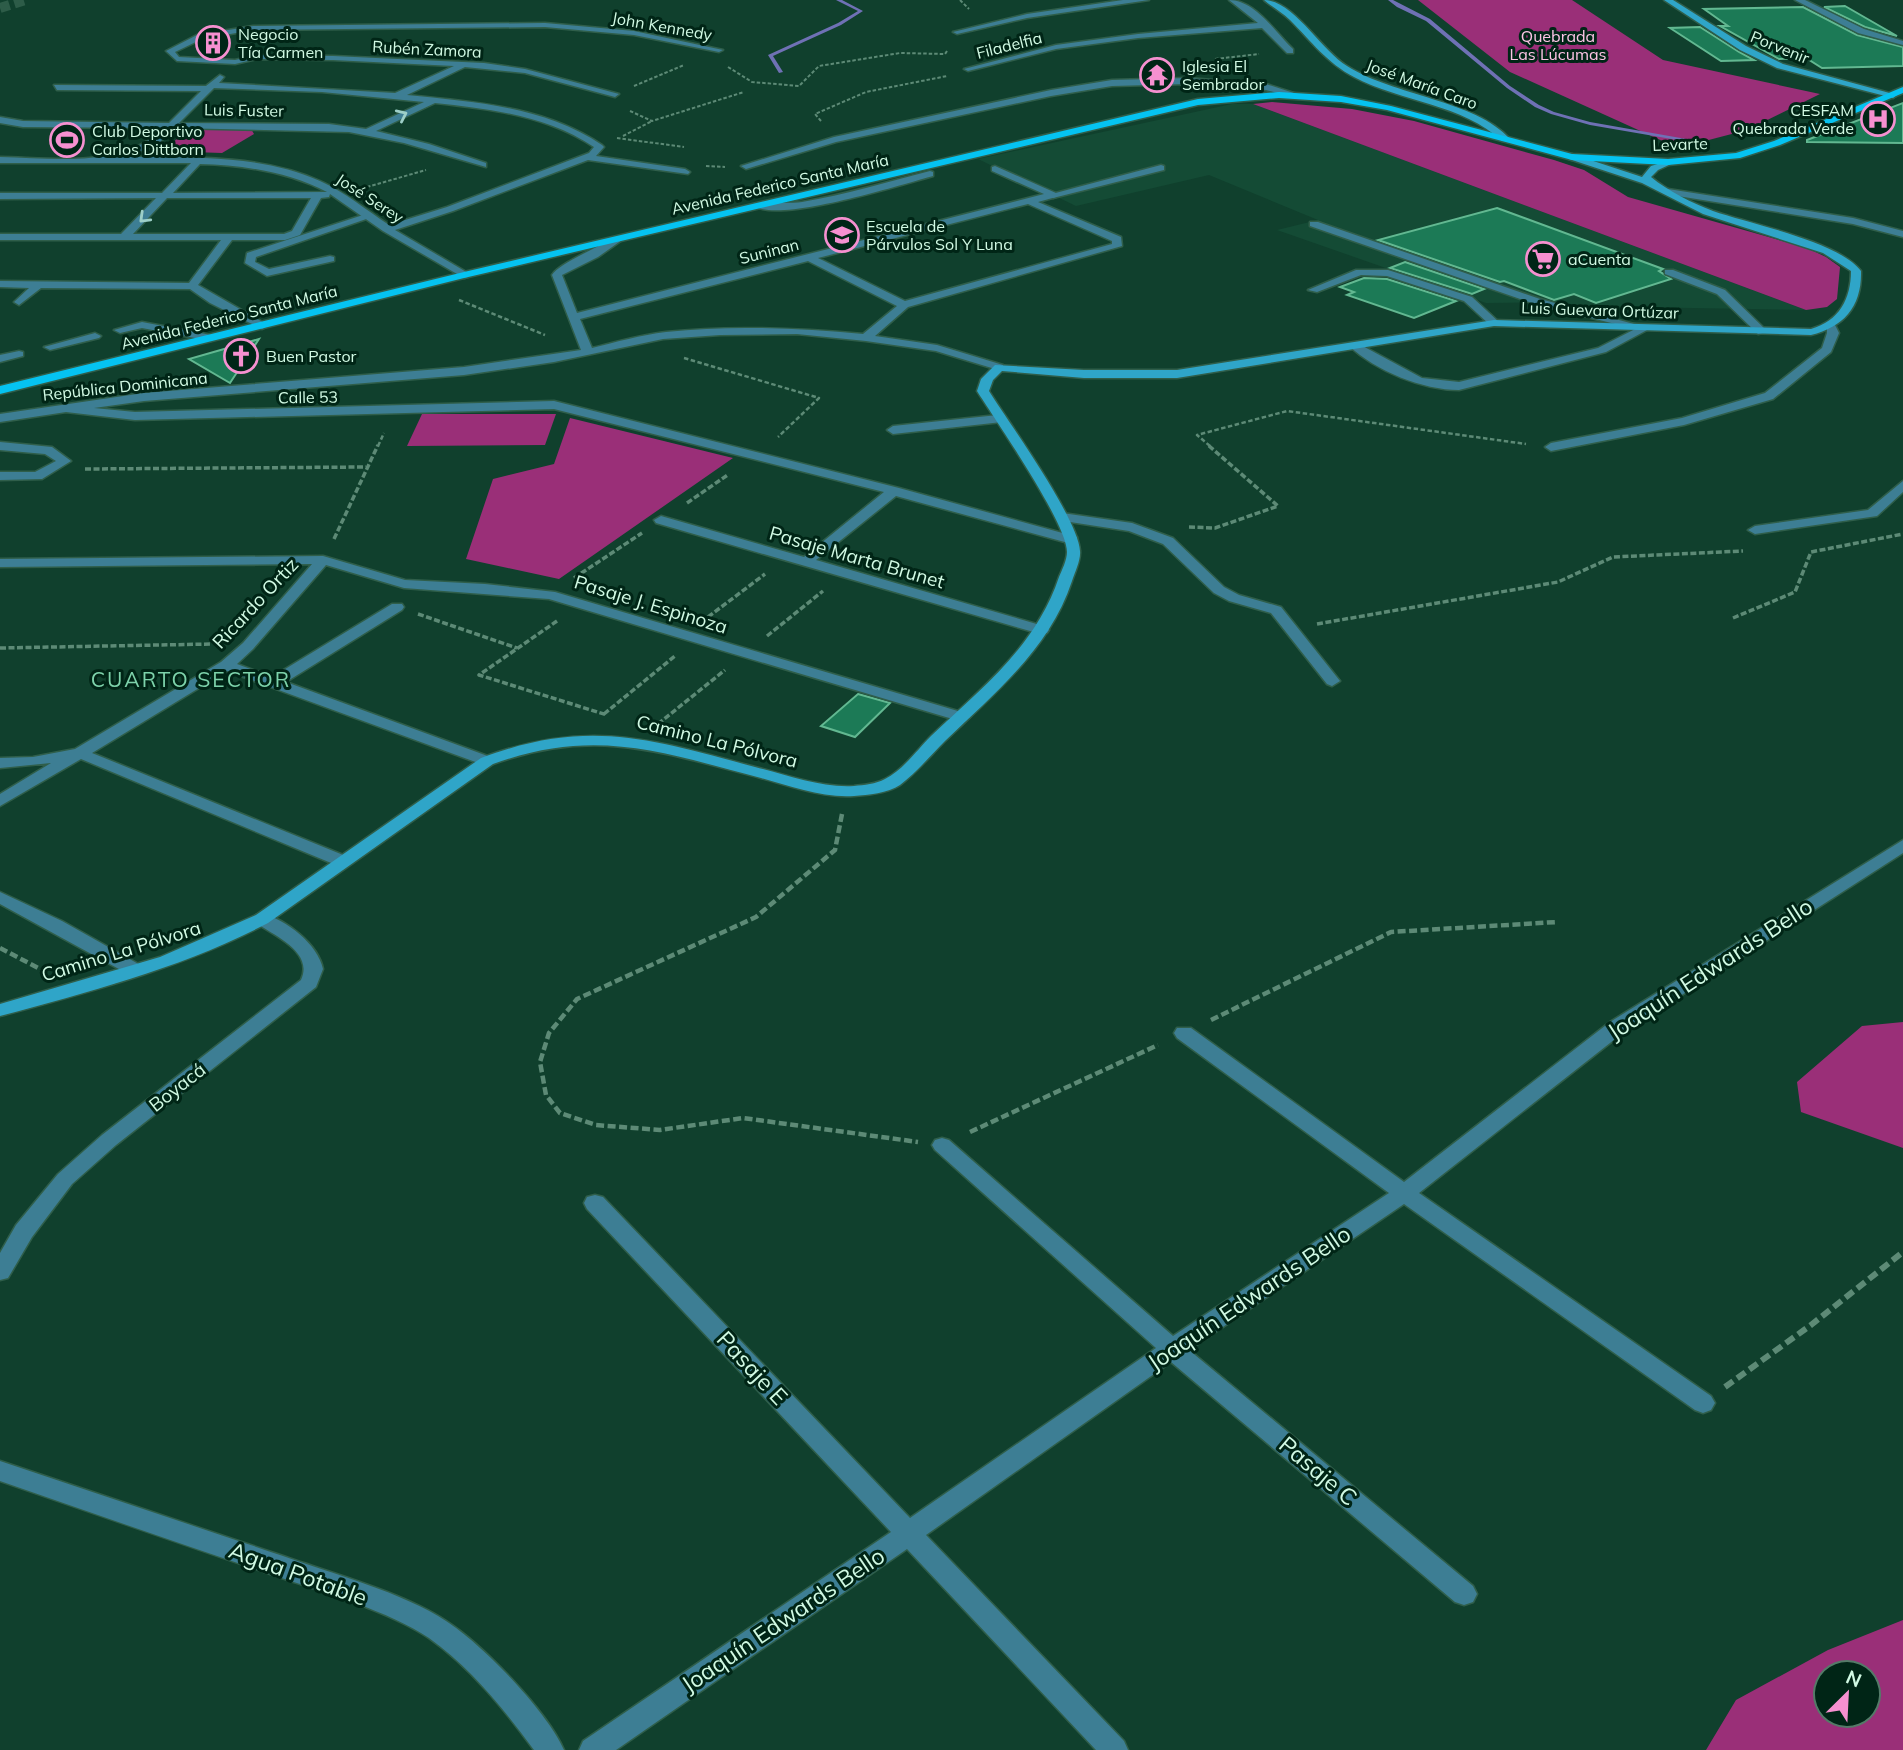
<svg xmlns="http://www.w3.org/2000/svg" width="1903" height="1750" viewBox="0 0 1903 1750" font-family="Mulish,sans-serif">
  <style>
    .built { fill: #144b35 }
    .green { fill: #9a2f78; fill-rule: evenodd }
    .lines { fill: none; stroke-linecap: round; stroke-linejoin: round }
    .stream { fill: #6f71b5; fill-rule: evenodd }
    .building { fill: #1c7a56; stroke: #62b891; stroke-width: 2 }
    .highway-tunnel { stroke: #2d5c48; stroke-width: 10; stroke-dasharray: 10 5; stroke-linecap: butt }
    .lane-casing { stroke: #2f5e4a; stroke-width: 3 }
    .street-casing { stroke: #2f5e4a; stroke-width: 3 }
    .secondary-casing { stroke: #2f5e4a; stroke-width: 3 }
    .primary-casing { stroke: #2f5e4a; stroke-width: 3 }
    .path-far4 { stroke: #5d8a76; stroke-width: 2; stroke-dasharray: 3.5 2; stroke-linecap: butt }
    .path-far3 { stroke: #5d8a76; stroke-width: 2.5; stroke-dasharray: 4.5 2.5; stroke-linecap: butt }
    .path-far2 { stroke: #5d8a76; stroke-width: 3.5; stroke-dasharray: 6 2.5; stroke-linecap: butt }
    .path-far1 { stroke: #5d8a76; stroke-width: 4.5; stroke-dasharray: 8 3.5; stroke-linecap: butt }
    .path { stroke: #5d8a76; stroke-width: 6; stroke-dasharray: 10 5; stroke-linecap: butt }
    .lane { fill: #3d7e94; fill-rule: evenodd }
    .street { fill: #3d7e94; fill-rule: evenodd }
    .secondary { fill: #2fa5c8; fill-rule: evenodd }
    .primary { fill: #05c3f1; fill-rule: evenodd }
    .oneway { stroke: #9dcfc8 }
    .labels { text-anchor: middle; stroke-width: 6; stroke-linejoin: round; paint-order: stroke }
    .far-street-label { font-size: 16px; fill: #d1fae4; stroke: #002516 }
    .far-poi-label { font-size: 16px; fill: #d1fae4; stroke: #002516; text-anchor: start }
    .far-park-label { font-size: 16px; fill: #fdc4e6; stroke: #002516 }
    .street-label { font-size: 19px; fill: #d1fae4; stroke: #002516 }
    .neighbourhood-label { font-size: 21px; letter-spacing: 2px; fill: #7dd3ab; stroke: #002516 }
    .near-street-label { font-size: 23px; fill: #d1fae4; stroke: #002516 }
  </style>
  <rect width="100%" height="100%" fill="#10402d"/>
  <path class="built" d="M 1232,104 L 1253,104 L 1806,310 L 1575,306 L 1563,302 L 1486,303 L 1277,230 L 1318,220 L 1209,175 L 1076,206 L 978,159 Z"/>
  <path class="green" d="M 1418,0 L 1572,0 L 1663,60 L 1820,94 L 1747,130 L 1678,148 L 1510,72 Z
    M 1272,102 L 1352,109 L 1414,121 L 1554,160 L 1584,170 L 1628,197 L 1807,248 L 1826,257 L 1840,267 L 1837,299 L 1827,307 L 1806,310 L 1253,104 Z
    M 204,126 L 250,127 L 254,134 L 222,153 L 162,151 L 187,131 Z
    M 422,414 L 556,414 L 545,445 L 407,446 Z
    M 570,418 L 733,458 L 559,579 L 466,559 L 493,479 L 554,464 Z
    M 1903,1022 L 1903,1148 L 1801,1112 L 1797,1082 L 1862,1026 Z
    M 1903,1620 L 1903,1750 L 1706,1750 L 1736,1700 L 1828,1650 ZM 1826,1673 L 1868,1673 L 1868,1715 L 1826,1715 Z"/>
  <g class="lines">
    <path class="stream" d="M 836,0 L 842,0 L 863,11 L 841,25 L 773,56 L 783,72 L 779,73 L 768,55 L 838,23 L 858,11 Z
      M 1388,0 L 1393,0 L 1430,19 L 1510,86 L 1539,105 L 1554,112 L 1590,122 L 1692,140 L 1689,142 L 1590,125 L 1551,114 L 1535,107 L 1507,88 L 1426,21 L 1397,7 Z"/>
  </g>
  <path class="building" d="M 1845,6 L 1897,36 L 1865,27 L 1824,7 Z
    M 1803,7 L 1857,35 L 1903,47 L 1903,66 L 1822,68 L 1806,58 L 1779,59 L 1720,26 L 1728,26 L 1704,9 Z
    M 1700,27 L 1739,52 L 1754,60 L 1721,61 L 1670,28 Z
    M 1903,103 L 1903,143 L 1807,142 L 1807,140 Z
    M 1497,208 L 1663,269 L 1659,271 L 1671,279 L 1596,303 L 1574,294 L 1554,300 L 1504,281 L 1500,282 L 1378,240 Z
    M 1405,262 L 1484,289 L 1472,294 L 1390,268 Z
    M 1364,278 L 1387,279 L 1456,301 L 1414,318 L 1347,295 L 1354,292 L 1340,287 Z
    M 259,339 L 230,383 L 189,359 Z
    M 858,694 L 890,703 L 855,737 L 821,726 Z"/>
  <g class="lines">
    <path class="highway-tunnel" d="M 0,8 L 25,0"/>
    <g class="lane-casing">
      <path id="lane" d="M 1161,165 L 1164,166 L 1164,170 L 1053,198 L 1048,195 Z
        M 366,214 L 375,216 L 256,257 L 255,262 L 269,269 L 330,256 L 334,257 L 334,261 L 267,276 L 245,263 L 247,253 Z
        M 1310,222 L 1318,222 L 1540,299 L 1649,328 L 1643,331 L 1532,303 L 1310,226 Z
        M 1356,270 L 1388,270 L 1472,297 L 1500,323 L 1490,325 L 1464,301 L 1387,276 L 1361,275 L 1317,292 L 1308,290 Z
        M 1665,270 L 1673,270 L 1725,290 L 1768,332 L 1758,334 L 1717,294 L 1665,274 Z
        M 142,322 L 211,335 L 217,338 L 211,341 L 142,328 L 120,333 L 114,330 Z
        M 95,333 L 101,336 L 99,338 L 50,350 L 44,347 Z
        M 19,351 L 23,352 L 23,356 L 0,362 L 0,355 Z"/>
    </g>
    <g class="street-casing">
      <path id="street" d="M 1123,0 L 1149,0 L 1027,18 L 957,34 L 953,32 L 1027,14 Z
        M 1229,0 C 1255,0 1276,33 1293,49 L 1293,53 L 1287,53 L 1262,28 L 1138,38 L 1056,49 L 968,71 L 964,69 L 1056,45 L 1138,34 L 1258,23 Z
        M 1795,0 L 1805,0 L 1864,29 L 1903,41 L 1903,45 L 1858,33 Z
        M 545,23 L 634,31 L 723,50 L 719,52 L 634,35 L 545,27 L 253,30 L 202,39 L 175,52 L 179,57 L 235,60 L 257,55 L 333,56 L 484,63 L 525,69 L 619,94 L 615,97 L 525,73 L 465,67 L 407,95 C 474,102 544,106 602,145 L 604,147 L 596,156 L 685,169 L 690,172 L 688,174 L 588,160 L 453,211 L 395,230 L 468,273 L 468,277 L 464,278 L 383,231 L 330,194 L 329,197 L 321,198 L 300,235 L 285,240 L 232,240 L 198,285 L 266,324 L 268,326 L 262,329 L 210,303 L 190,289 L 41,288 L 19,305 L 14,302 L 29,288 L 0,287 L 0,281 L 189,283 L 221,240 L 0,240 L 0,234 L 121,234 L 156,198 L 0,199 L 0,193 L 162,193 L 191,163 L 0,163 L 0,157 C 55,158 122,169 164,128 L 23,127 L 0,123 L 0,117 L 23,121 L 169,123 L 201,91 L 57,90 L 54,85 L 206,86 L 220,75 L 224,77 L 219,83 L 395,93 L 454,66 L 333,60 L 257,59 L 235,64 L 177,61 L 166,51 L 197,35 L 253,26 ZM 214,88 L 322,92 L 424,102 L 366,129 L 329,124 L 179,123 ZM 435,103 C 490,109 546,115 594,147 L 589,153 L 447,207 L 389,225 C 366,210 345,192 320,181 C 262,155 191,157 128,157 L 159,143 L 174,128 L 349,132 L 404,143 L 486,167 L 486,163 L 429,144 L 376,131 ZM 200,164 C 243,165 289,172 327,192 L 173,193 ZM 167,198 L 311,198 L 292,231 L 284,234 L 133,234 Z
        M 1187,78 L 1266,84 L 1300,95 L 1296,98 L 1266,90 L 1187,84 L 1112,86 L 1051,96 L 836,142 L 746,169 L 741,166 L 834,137 L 1051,90 L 1112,80 Z
        M 995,166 L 1056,193 L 1056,197 L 1038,202 L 1121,237 L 1122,246 L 908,307 L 875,336 L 937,345 L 1003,365 L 1003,369 L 995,369 L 936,351 L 866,341 L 797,334 L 720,335 L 663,339 L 554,362 L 464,375 L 144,401 L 94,408 L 135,412 L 554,401 L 899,488 L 1077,537 L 1077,543 L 1072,544 L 896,496 L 816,560 L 1047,627 L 1049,630 L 1047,633 L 1037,633 L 656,523 L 654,520 L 661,516 L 804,557 L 884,492 L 554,409 L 135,420 L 66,412 L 0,422 L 0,414 L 144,393 L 464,367 L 581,350 L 552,275 C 558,264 599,247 613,238 L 622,240 L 598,257 L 562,275 L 577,313 L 1044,194 L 992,171 L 992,167 ZM 1028,204 L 1112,241 L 1112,244 L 905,301 L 818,258 ZM 808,261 L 897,306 L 863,334 C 797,328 732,325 666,332 C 641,335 616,342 592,348 L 580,319 Z
        M 930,171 L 933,172 L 933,176 C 900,185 780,223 754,206 C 762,201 790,204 802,202 C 845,195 887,182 930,171 Z
        M 1668,189 L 1853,218 L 1903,231 L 1903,237 L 1853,224 L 1665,194 L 1663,192 Z
        M 1643,325 L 1649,328 L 1647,330 L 1606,352 L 1459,390 C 1423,390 1376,371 1349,346 L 1359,344 L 1422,378 L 1459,382 L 1598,348 Z
        M 1827,325 L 1835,325 L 1839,333 L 1831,352 L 1773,399 L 1684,425 L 1551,451 L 1545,447 L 1551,443 L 1682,418 L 1765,393 L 1822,348 L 1827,333 Z
        M 998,415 L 1002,416 L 1002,422 L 893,434 L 887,430 L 893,426 Z
        M 0,442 L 52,447 L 71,461 L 42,479 L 0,480 L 0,472 L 35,472 L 56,461 L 45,454 L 0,450 Z
        M 1903,481 L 1903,492 L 1877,516 L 1755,534 L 1748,530 L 1755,526 L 1868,510 Z
        M 1062,513 L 1132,523 L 1173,538 L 1224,587 L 1239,595 L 1281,607 L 1340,681 L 1332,686 L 1327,684 L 1271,613 L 1229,601 L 1214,593 L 1163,544 L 1129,531 L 1057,520 L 1057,514 Z
        M 323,556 L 405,580 L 485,584 L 555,592 L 968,714 L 970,717 L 962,722 L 956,720 L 549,599 L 404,588 L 326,565 L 253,649 L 237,664 L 272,677 L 392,604 L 402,604 L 404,607 L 402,610 L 286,682 L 493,758 L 495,761 L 493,764 L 481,764 L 227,671 L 92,753 L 348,857 L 351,861 L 348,865 L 336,865 L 81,759 L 0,806 L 0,794 L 51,763 L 0,768 L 0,758 L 33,757 L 75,749 L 221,662 L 243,643 L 312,564 L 0,567 L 0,559 Z
        M 1903,840 L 1903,853 L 1624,1032 L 1419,1193 L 1711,1396 L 1715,1403 L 1711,1410 L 1703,1413 L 1695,1410 L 1404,1204 L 1189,1350 L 1473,1586 L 1477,1594 L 1473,1602 L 1464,1605 L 1455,1602 L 1171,1362 L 926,1535 L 1124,1741 L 1128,1750 L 1096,1750 L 907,1549 L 616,1750 L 579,1750 L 583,1741 L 891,1532 L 587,1209 L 584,1203 L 587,1197 L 595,1195 L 603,1197 L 910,1518 L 1156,1348 L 935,1150 L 932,1145 L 935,1140 L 942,1138 L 949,1140 L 1173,1336 L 1389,1193 L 1177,1038 L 1174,1033 L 1177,1028 L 1191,1028 L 1404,1182 L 1610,1022 Z
        M 0,892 L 62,921 L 142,966 L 144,970 L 142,974 L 128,974 L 0,904 Z
        M 262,913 C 286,920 318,944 323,969 L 316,987 L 116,1145 L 72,1184 L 32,1237 L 8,1278 L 0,1280 L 0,1253 L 16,1225 L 58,1174 L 102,1135 L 301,980 C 314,952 275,936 256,923 L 253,919 L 256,915 Z
        M 0,1461 C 94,1493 189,1524 283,1556 C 331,1573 404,1593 446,1621 C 482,1644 547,1711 564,1750 L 534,1750 C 504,1709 470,1667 429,1638 C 391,1612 320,1591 276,1576 C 184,1545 92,1513 0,1481 Z"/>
    </g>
    <g class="secondary-casing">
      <path id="secondary" d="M 1264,0 C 1293,0 1322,51 1347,66 C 1394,96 1475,100 1510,139 L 1502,141 C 1463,104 1401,102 1354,77 C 1327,63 1311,41 1290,20 C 1282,12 1272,7 1264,0 Z
        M 1664,0 L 1673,0 L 1746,46 L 1783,64 L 1897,95 L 1893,98 L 1777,68 L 1740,50 Z
        M 1572,154 L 1642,177 L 1651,166 L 1671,160 L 1671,164 L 1658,170 L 1651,177 C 1668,191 1692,203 1713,211 C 1750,224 1838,241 1861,271 C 1862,306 1844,327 1811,335 L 1494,326 L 1177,378 L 1084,378 L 1002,371 L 993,380 L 989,391 C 1009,423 1078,518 1080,551 C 1081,560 1075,572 1072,581 C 1050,648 995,693 945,741 C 931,755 916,773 900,785 C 888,793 868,795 854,796 C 822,798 791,786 761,778 C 661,752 595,727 493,764 L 268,923 C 184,967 92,991 0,1016 L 0,1004 L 160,957 L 256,915 L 481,758 C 588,718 650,739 755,767 C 787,775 821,788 854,786 C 864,785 876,784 885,779 C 902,771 918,749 931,736 C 982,688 1036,646 1059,577 C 1062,570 1067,560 1067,552 C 1067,523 996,421 977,391 L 981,379 L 995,365 L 1084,370 L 1177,370 L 1494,320 L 1811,329 C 1839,321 1851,299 1851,271 L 1823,253 L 1703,214 L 1642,183 L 1569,159 L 1567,157 Z"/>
    </g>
    <g class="primary-casing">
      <path id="primary" d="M 1903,87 L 1903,93 L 1780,145 L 1740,158 L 1668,165 L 1572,160 L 1387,110 L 1341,102 L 1279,98 L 1198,105 L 464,278 L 0,394 L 0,386 L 464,272 L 1198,99 L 1279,92 L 1341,96 L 1391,106 L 1572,154 L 1668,159 L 1736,153 L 1774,141 Z"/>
    </g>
    <path class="path-far4" d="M 960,0 L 969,9
      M 1215,59 L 1259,54
      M 728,67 L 752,82 L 799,86 L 819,66 L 900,53 L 945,54 L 947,51
      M 634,86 L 684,65
      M 630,111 L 652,121 L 744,92
      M 821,121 L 815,114 L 866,92 L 947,76
      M 623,136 L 652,121
      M 617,138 L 684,147
      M 706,166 L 725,167
      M 367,187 L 426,170"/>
    <path class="path-far3" d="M 459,300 L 545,335
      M 684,358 L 819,398 L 778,437
      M 378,446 L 384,433
      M 1210,446 L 1197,435 L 1287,411 L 1526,444"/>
    <path class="path-far2" d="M 85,469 L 366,467
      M 687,503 L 729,474
      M 1189,527 L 1215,528 L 1278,506 L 1208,445
      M 334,539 L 378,445
      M 574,578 L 642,533
      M 418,614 L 517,648
      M 708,617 L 765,574
      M 1733,618 L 1795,592 L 1811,552 L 1903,534
      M 557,621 L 479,675 L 607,715
      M 1317,624 L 1558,582 L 1613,557 L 1743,551
      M 767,636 L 823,591
      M 0,648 L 212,644
      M 604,714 L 675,656
      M 658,724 L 725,670"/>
    <path class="path-far1" d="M 842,814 L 835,850 L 756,917 L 577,999 L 549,1033 L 540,1062 L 546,1095 L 560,1113 L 596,1125 L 660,1130 L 743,1118 L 918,1142
      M 0,948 L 44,971
      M 1211,1020 L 1391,932 L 1557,922
      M 970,1132 L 1158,1045"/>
    <path class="path" d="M 1725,1387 L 1811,1325 L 1903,1252"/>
    <use href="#lane" class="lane"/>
    <use href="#street" class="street"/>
    <use href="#secondary" class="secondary"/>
    <use href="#primary" class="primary"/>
  </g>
  <defs><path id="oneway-chevron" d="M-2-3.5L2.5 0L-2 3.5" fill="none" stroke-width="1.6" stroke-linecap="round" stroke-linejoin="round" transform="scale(1.75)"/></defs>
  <g class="oneway">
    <use href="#oneway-chevron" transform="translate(402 115) rotate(-25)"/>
    <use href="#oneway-chevron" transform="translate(144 218) rotate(136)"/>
  </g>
  <defs>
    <g id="building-ring" transform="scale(1.75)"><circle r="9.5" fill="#002516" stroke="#f690d0" stroke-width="1.5"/><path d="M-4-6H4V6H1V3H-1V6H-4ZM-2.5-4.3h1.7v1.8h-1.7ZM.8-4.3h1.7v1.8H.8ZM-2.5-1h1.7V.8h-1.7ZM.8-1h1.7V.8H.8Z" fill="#f690d0"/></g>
    <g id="temple-ring" transform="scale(1.75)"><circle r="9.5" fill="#002516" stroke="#f690d0" stroke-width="1.5"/><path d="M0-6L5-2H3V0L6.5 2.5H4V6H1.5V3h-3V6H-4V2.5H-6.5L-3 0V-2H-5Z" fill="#f690d0"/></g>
    <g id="hospital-ring" transform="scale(1.75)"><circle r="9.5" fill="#002516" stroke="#f690d0" stroke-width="1.5"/><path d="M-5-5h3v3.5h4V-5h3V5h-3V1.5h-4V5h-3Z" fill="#f690d0"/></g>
    <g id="stadium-ring" transform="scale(1.75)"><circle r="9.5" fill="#002516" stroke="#f690d0" stroke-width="1.5"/><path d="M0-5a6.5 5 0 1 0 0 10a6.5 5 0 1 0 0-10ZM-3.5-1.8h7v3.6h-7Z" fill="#f690d0"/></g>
    <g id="school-ring" transform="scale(1.75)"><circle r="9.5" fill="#002516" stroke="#f690d0" stroke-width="1.5"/><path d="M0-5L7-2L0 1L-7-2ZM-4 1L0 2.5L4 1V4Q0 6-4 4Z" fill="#f690d0"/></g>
    <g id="supermarket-ring" transform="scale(1.75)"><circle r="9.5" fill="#002516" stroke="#f690d0" stroke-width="1.5"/><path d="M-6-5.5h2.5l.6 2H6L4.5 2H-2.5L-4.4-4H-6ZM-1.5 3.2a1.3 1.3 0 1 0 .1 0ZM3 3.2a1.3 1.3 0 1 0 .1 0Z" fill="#f690d0"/></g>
    <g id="church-ring" transform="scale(1.75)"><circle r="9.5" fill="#002516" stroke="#f690d0" stroke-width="1.5"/><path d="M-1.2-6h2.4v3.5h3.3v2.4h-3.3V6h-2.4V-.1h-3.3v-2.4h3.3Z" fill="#f690d0"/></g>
  </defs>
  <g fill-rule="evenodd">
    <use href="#building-ring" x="213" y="43"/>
    <use href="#temple-ring" x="1157" y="75"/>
    <use href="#hospital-ring" x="1878" y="119"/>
    <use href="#stadium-ring" x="67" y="140"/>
    <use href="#school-ring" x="842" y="235"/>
    <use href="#supermarket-ring" x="1543" y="259"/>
    <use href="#church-ring" x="241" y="356"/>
  </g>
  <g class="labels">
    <g class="far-street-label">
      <text transform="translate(662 26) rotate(10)" y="6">John Kennedy</text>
      <text transform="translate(1009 45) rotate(-14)" y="6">Filadelfia</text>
      <text transform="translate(1780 47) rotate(22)" y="6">Porvenir</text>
      <text transform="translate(427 49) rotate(3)" y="6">Rubén Zamora</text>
      <text transform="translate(1422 84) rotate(20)" y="6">José María Caro</text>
      <text transform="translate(244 110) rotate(1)" y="6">Luis Fuster</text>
      <text transform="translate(1680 144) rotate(-2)" y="6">Levarte</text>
      <text transform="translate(780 184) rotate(-13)" y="6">Avenida Federico Santa María</text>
      <text transform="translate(370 198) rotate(33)" y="6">José Serey</text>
      <text transform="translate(769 251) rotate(-14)" y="6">Suninan</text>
      <text transform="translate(1600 310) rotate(2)" y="6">Luis Guevara Ortúzar</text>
      <text transform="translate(229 317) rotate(-14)" y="6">Avenida Federico Santa María</text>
      <text transform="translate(125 386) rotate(-6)" y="6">República Dominicana</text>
      <text transform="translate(308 397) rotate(-1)" y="6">Calle 53</text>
    </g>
    <g class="far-poi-label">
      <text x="238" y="40">Negocio<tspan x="238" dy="18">Tía Carmen</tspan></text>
      <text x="1182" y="72">Iglesia El<tspan x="1182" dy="18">Sembrador</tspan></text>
      <text x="1854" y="116" text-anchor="end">CESFAM<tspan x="1854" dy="18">Quebrada Verde</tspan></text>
      <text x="92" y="137">Club Deportivo<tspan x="92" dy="18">Carlos Dittborn</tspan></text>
      <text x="866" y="232">Escuela de<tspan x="866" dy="18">Párvulos Sol Y Luna</tspan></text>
      <text x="1568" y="265">aCuenta</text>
      <text x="266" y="362">Buen Pastor</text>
    </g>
    <g class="far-park-label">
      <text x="1558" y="42">Quebrada<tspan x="1558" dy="18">Las Lúcumas</tspan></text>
    </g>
    <g class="street-label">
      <text transform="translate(857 557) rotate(16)" y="7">Pasaje Marta Brunet</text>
      <text transform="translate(255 603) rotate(-47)" y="7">Ricardo Ortiz</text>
      <text transform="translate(651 604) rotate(17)" y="7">Pasaje J. Espinoza</text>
      <text transform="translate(717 741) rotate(14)" y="7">Camino La Pólvora</text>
      <text transform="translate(121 951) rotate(-17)" y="7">Camino La Pólvora</text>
      <text transform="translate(177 1087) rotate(-38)" y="7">Boyacá</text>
    </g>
    <g class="neighbourhood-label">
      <text x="191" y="687">CUARTO SECTOR</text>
    </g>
    <g class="near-street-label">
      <text transform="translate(1710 969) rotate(-33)" y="8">Joaquín Edwards Bello</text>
      <text transform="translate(1249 1298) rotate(-34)" y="8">Joaquín Edwards Bello</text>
      <text transform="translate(752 1368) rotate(47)" y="8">Pasaje E</text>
      <text transform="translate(1318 1471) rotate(40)" y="8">Pasaje C</text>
      <text transform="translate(298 1574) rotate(20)" y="8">Agua Potable</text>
      <text transform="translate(783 1620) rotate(-34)" y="8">Joaquín Edwards Bello</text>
    </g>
  </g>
  <g transform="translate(1847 1694) rotate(24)"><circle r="33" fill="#002516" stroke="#547a68" stroke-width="2"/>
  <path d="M0-5L12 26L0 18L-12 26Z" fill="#f690d0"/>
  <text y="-10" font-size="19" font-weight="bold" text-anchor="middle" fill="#d1fae4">N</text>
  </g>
</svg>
